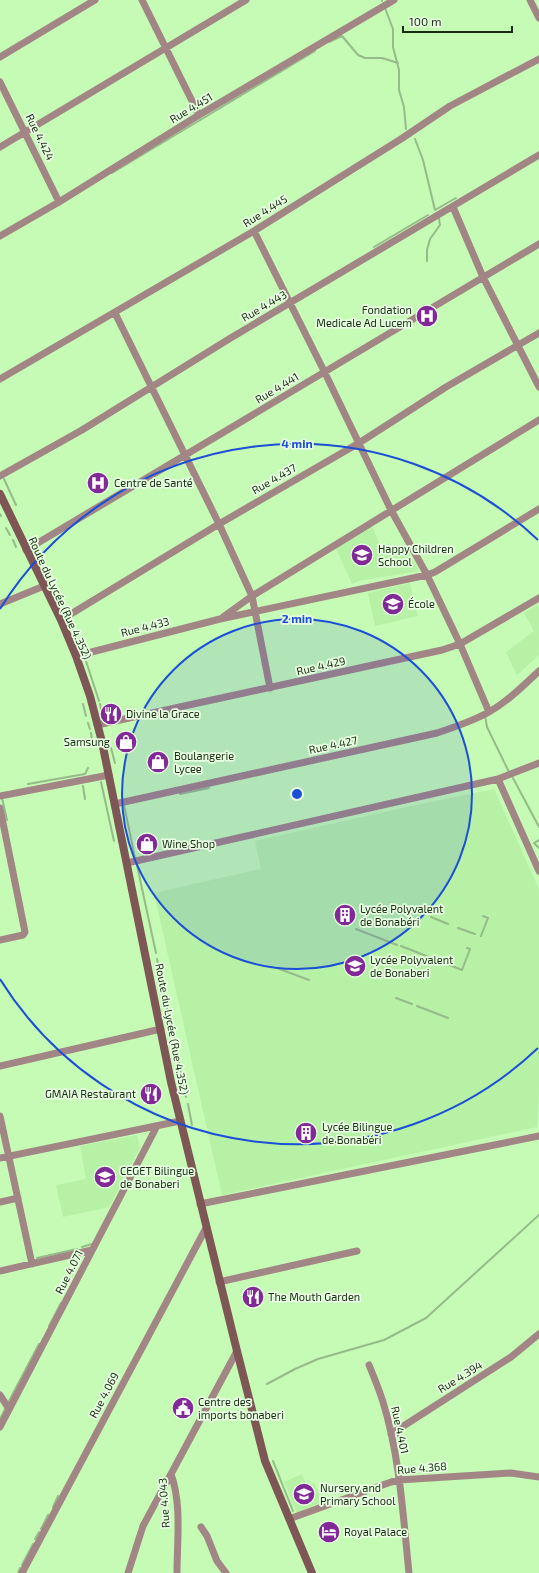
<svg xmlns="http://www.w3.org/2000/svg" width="539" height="1573" viewBox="0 0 539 1573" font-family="'Exo 2',sans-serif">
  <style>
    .built { fill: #b7f1a5 }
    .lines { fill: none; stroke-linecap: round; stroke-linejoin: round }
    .stream { stroke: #96bb8a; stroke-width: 2 }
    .street { stroke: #a28585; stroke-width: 7 }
    .secondary { stroke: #7e5656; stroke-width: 8 }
    .ring { fill: none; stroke: #1d4ed8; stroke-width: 2 }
    .labels { text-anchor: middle; stroke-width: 3.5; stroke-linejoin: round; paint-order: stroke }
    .street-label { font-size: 11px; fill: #172b10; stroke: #e8fee2 }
    .poi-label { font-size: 11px; fill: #172b10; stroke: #e8fee2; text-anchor: start }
    .centre { fill: #1d4ed8; stroke: #e8fee2; stroke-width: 2 }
    .ring-label { font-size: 12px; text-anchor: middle; font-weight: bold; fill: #1d4ed8; stroke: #e8fee2; stroke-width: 3.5; stroke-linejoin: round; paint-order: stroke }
  </style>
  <rect width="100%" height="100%" fill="#c5fbb4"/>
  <path class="built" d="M 372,526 L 385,556 L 405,544 L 419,571 L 359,581 L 352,584 L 336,548 Z
    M 410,583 L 418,616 L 375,626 L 368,593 Z
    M 539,604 L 539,655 L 517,675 L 506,652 L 534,631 L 524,613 Z
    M 494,789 L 539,889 L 539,1094 L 537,1127 L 222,1195 L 154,893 L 261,869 L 255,841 L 411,806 Z
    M 137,1135 L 140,1148 L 109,1207 L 63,1217 L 56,1185 L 86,1179 L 80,1146 Z
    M 302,1474 L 307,1486 L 313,1484 L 314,1482 L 322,1502 L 297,1513 L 284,1482 Z"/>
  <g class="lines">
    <path class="stream" d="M 382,0 L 382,1
      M 385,8 L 393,29 L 393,47 L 399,70 L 399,90 L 404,107 L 406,129
      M 329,42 L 342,36 L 358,55 L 365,58 L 382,58 L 398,63
      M 415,139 L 423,160 L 435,210 L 456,198
      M 112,173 L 315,51
      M 374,247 L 428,215
      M 427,261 L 427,250 L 430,239 L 440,225 L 439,219
      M 4,479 L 16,505
      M 0,514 L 1,516
      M 6,528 L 10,535
      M 13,540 L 16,547
      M 68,618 L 82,651
      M 85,658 L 99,701
      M 83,704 L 86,716
      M 100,704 L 103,719
      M 485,716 L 487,727 L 509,772
      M 88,723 L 90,729
      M 91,733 L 93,746
      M 111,748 L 115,763
      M 513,778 L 539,827
      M 101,782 L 114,841
      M 28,784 L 85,774 L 88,768
      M 83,786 L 85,799
      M 180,794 L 209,788
      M 2,798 L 7,820
      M 124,805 L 135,858
      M 539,840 L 534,843 L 539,848
      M 137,865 L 141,884
      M 141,884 L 156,953
      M 431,917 L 448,924
      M 458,928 L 475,934
      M 356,929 L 397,945
      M 481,936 L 488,918 L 483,916
      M 401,946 L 462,970 L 470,949 L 467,948
      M 157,959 L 165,997
      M 277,968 L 309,980
      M 396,998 L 412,1004
      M 166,1003 L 186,1097
      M 417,1006 L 448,1018
      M 188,1104 L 192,1125
      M 82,1247 L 92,1244
      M 37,1258 L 77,1249
      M 49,1326 L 61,1303
      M 267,1384 L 295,1369 L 318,1359 L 384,1340 L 426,1318 L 539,1215
      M 9,1401 L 39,1344
      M 0,1419 L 6,1407
      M 273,1461 L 293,1511
      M 53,1507 L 58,1496
      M 41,1529 L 48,1515
      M 35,1539 L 39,1532
      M 22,1565 L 33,1544
      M 18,1573 L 20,1568"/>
    <path class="street" d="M 142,0 L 199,115
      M 530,0 L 539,18
      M 0,57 L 95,0
      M 0,82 L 59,202
      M 0,147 L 246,0
      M 453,207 L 483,277 L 539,387
      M 254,231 L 325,373 L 391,510 L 427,575 L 460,644 L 489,712
      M 0,236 L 59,202 L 199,115 L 394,0
      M 115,313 L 219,524 L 252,596 L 270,688
      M 0,379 L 254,231 L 401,139 L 450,106 L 539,59
      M 0,476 L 82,430 L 229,339 L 539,155
      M 26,550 L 539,244
      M 0,604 L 44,586
      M 223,617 L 252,596 L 539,420
      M 61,620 L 219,524 L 359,443 L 446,387 L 539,333
      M 76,656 L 220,619 L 427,575 L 435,572 L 539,509
      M 97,725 L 442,650 L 460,644 L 539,598
      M 498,779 L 539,871
      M 0,796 L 109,775
      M 115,804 L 437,733 C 455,727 473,721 489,712 C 508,701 523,686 539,671
      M 0,808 L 25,932 L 23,935 L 0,940
      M 127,863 L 498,779 L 539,763
      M 0,1066 L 161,1029
      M 0,1116 L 32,1264
      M 0,1158 L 180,1121
      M 0,1202 L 18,1198
      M 200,1204 L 539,1136
      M 0,1271 L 92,1250
      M 219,1282 L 357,1251
      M 369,1365 C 374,1377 379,1389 383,1402 C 400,1457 403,1516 409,1573
      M 0,1395 L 9,1409
      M 0,1427 L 157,1126
      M 391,1434 L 511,1357 L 539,1334
      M 289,1519 L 391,1482 L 399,1480 L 511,1473 L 539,1477
      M 201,1527 L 207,1536 L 217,1561 L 226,1573
      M 22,1573 L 206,1228
      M 128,1573 L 143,1526 L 171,1474
      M 177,1573 C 177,1541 182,1505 171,1474 L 237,1351"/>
    <path class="secondary" d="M 0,494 L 61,620 L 76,656 L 90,696 L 102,742 L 171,1082 L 237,1351 L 265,1461 L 312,1573"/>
  </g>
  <circle cx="297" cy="794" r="175" fill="#1d4ed8" fill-opacity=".12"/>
  <g class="ring">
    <circle cx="297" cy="794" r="175"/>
    <path d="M538 1048A350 350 0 0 1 0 979M0 609A350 350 0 0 1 538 540"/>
  </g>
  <defs>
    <g id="hospital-disc" transform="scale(1.15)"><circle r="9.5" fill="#802997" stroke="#e8fee2"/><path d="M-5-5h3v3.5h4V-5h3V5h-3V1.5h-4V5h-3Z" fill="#fff"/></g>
    <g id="school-disc" transform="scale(1.15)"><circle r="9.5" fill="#802997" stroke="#e8fee2"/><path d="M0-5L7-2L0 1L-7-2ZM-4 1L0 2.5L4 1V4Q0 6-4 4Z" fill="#fff"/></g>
    <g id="restaurant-disc" transform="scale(1.15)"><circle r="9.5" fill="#802997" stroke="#e8fee2"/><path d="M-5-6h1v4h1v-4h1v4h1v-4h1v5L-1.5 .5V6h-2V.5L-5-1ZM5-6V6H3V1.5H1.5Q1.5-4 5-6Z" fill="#fff"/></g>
    <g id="shop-disc" transform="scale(1.15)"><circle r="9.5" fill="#802997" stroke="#e8fee2"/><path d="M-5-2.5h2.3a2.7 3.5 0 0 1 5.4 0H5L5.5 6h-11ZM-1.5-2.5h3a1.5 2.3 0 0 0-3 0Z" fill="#fff"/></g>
    <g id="building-disc" transform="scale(1.15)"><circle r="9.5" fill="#802997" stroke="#e8fee2"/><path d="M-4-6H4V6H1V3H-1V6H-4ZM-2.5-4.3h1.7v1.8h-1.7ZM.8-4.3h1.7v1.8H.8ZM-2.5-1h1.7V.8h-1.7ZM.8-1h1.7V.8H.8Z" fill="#fff"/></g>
    <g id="civic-disc" transform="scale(1.15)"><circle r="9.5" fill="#802997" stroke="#e8fee2"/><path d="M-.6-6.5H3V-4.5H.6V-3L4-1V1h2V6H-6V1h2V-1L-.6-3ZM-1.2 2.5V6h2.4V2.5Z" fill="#fff"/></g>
    <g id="hotel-disc" transform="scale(1.15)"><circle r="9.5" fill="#802997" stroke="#e8fee2"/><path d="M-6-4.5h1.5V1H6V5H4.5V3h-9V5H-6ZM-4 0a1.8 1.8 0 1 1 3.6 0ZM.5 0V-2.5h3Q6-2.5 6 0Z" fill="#fff"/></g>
  </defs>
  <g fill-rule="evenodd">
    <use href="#hospital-disc" x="427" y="316"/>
    <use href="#hospital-disc" x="98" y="483"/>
    <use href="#school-disc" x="362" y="555"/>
    <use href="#school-disc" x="393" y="604"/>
    <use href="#restaurant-disc" x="111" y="714"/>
    <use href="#shop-disc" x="126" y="742"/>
    <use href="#shop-disc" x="158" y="762"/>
    <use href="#shop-disc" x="147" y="844"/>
    <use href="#building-disc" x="345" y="915"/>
    <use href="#school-disc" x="355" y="966"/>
    <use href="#restaurant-disc" x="151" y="1094"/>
    <use href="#building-disc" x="306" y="1133"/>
    <use href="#school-disc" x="105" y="1177"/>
    <use href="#restaurant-disc" x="253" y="1297"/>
    <use href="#civic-disc" x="183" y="1408"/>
    <use href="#school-disc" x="304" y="1494"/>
    <use href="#hotel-disc" x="329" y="1532"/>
  </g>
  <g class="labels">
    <g class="street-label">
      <text transform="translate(191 108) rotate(-31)" y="4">Rue 4.451</text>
      <text transform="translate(40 137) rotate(64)" y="4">Rue 4.424</text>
      <text transform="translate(265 211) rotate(-32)" y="4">Rue 4.445</text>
      <text transform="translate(264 306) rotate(-30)" y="4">Rue 4.443</text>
      <text transform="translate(277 388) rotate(-31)" y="4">Rue 4.441</text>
      <text transform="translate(274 479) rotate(-30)" y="4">Rue 4.437</text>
      <text transform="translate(60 598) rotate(65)" y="4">Route du Lycée (Rue 4.352)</text>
      <text transform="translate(145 627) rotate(-14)" y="4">Rue 4.433</text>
      <text transform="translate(321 666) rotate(-13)" y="4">Rue 4.429</text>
      <text transform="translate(333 745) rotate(-12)" y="4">Rue 4.427</text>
      <text transform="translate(172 1029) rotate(79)" y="4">Route du Lycée (Rue 4.352)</text>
      <text transform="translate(69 1272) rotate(-63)" y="4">Rue 4.071</text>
      <text transform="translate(460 1377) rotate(-32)" y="4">Rue 4.394</text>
      <text transform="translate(104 1395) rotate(-62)" y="4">Rue 4.069</text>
      <text transform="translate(400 1430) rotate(78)" y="4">Rue 4.401</text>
      <text transform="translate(422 1468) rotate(-5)" y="4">Rue 4.368</text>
      <text transform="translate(164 1503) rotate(-94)" y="4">Rue 4.043</text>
    </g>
    <g class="poi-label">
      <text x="412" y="314" text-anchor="end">Fondation<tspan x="412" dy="13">Medicale Ad Lucem</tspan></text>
      <text x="114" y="487">Centre de Santé</text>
      <text x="378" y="553">Happy Children<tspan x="378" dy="13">School</tspan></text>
      <text x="408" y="608">École</text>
      <text x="126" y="718">Divine la Grace</text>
      <text x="110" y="746" text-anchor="end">Samsung</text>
      <text x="174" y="760">Boulangerie<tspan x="174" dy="13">Lycee</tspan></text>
      <text x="162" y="848">Wine Shop</text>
      <text x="360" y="913">Lycée Polyvalent<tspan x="360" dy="13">de Bonabéri</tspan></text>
      <text x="370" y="964">Lycée Polyvalent<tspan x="370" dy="13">de Bonaberi</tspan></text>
      <text x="136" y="1098" text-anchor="end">GMAIA Restaurant</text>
      <text x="322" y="1131">Lycée Bilingue<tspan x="322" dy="13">de Bonabéri</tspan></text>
      <text x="120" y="1175">CEGET Bilingue<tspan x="120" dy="13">de Bonaberi</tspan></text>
      <text x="268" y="1301">The Mouth Garden</text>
      <text x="198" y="1406">Centre des<tspan x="198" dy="13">imports bonaberi</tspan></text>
      <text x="320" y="1492">Nursery and<tspan x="320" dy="13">Primary School</tspan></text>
      <text x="344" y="1536">Royal Palace</text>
    </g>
  </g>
  <circle cx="297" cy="794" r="6" class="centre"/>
  <g class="ring-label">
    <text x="297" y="448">4 min</text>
    <text x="297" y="623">2 min</text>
  </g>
  <path d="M403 26v6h109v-6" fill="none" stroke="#172b10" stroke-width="2"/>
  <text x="409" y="26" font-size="12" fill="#172b10" stroke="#e8fee2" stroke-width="3" paint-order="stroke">100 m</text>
</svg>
